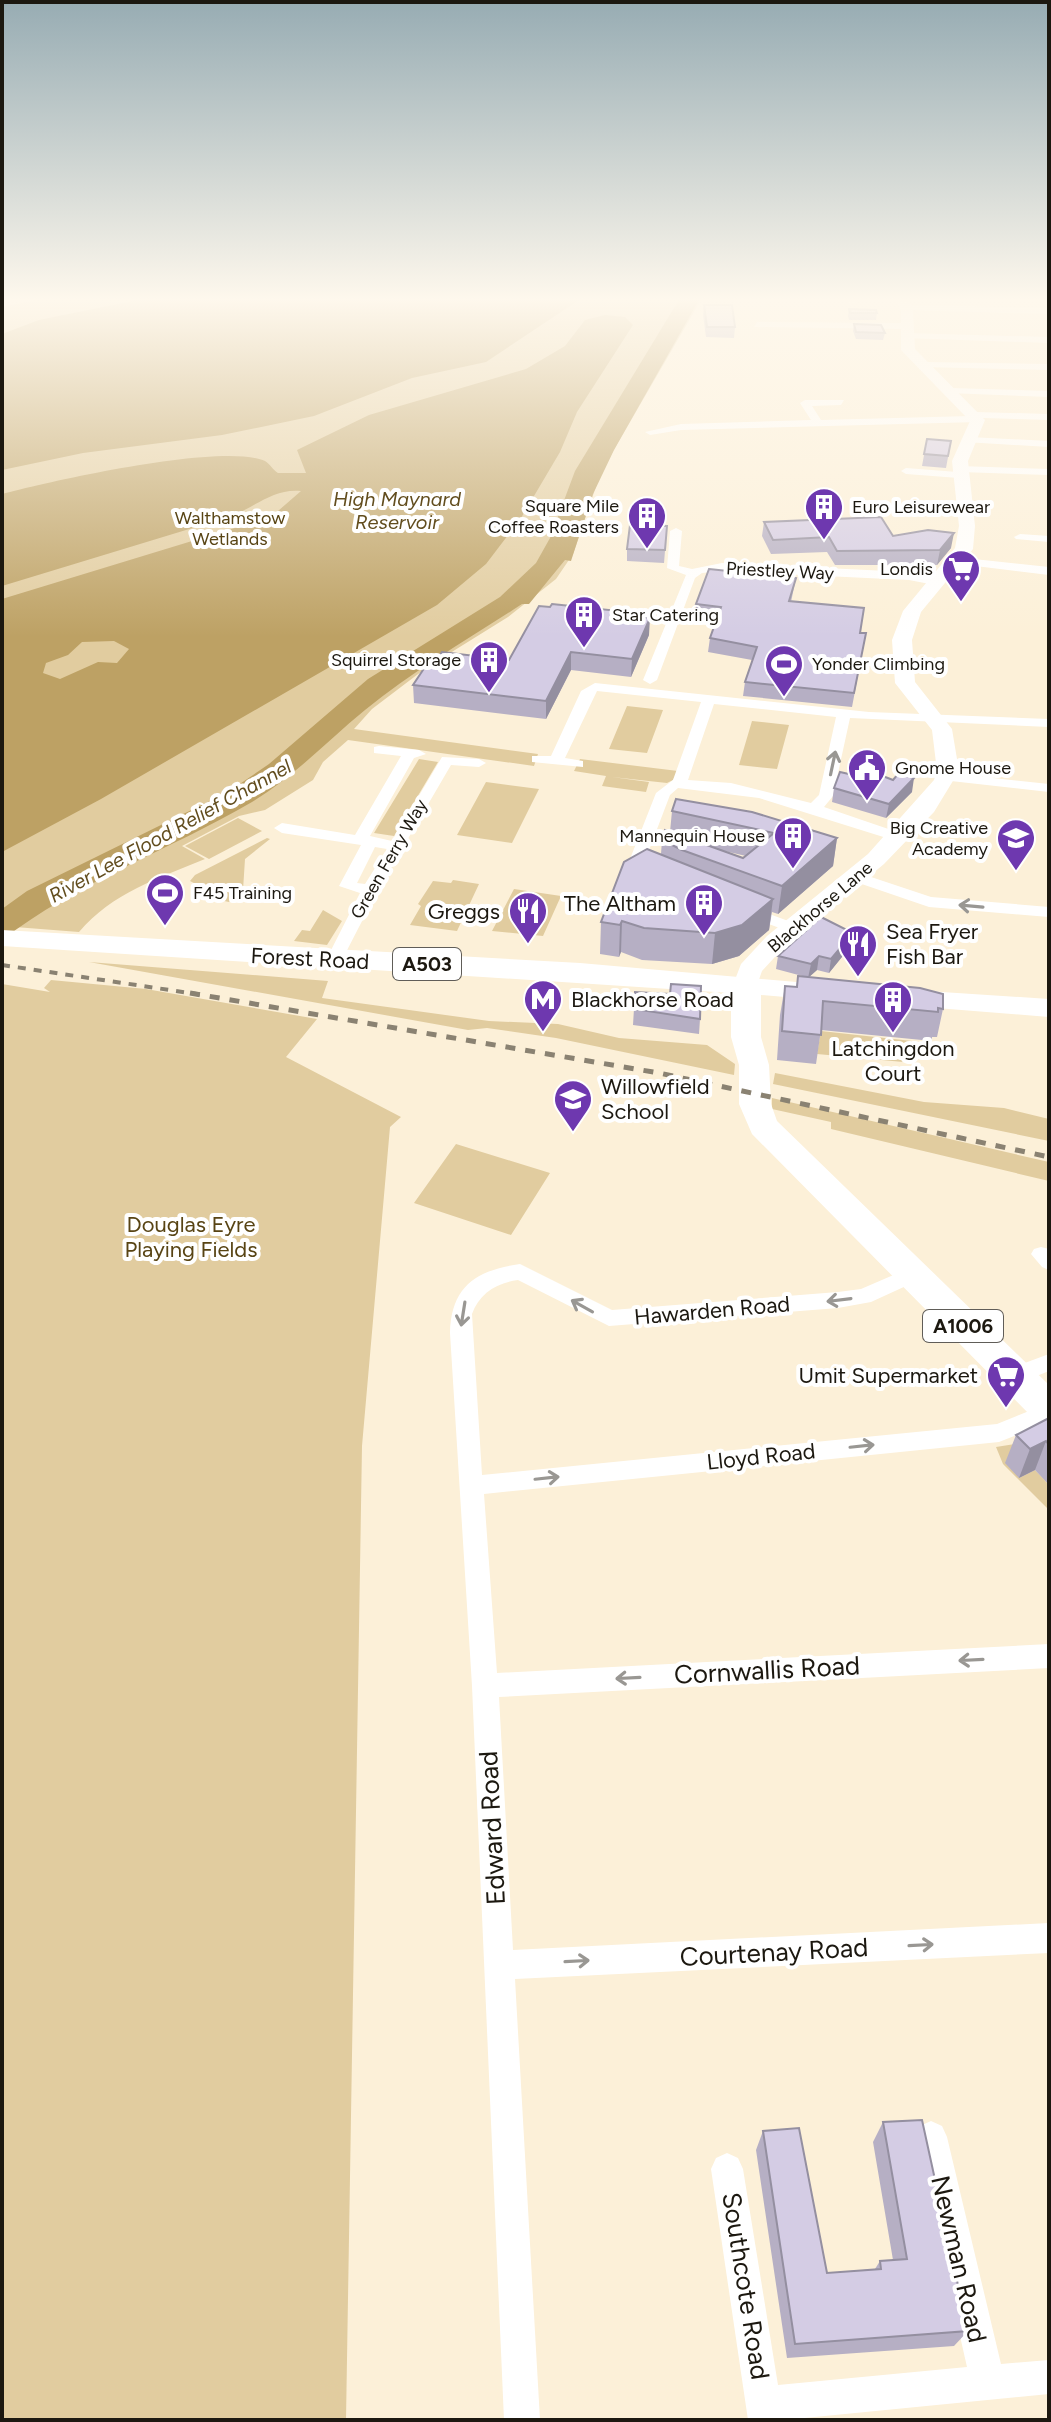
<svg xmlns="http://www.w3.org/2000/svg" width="1051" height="2422" viewBox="0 0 1051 2422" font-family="Figtree,sans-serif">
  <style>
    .green { fill: #e1cc9f }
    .water { fill: #bda164; fill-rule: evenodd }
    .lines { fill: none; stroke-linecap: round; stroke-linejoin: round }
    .minor { fill: #fff; fill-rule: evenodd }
    .secondary { fill: #fff; fill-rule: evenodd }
    .primary { fill: #fff; fill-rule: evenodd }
    .rail-far1 { stroke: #8a8272; stroke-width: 4; stroke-dasharray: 8 8; stroke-linecap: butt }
    .rail { stroke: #8a8272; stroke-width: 5; stroke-dasharray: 10 10; stroke-linecap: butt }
    .wall { fill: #b6afc4; fill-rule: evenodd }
    .shaded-wall { fill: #948fa0 }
    .building { fill: #d4cce4; stroke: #948fa0; stroke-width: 2 }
    .oneway { stroke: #999793 }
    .labels { text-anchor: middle; stroke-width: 8; stroke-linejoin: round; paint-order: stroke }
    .far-poi-label { font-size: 18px; fill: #1c1810; stroke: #fff; text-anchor: end }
    .far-park-label { font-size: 18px; fill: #584414; stroke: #fff }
    .far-street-label { font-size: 18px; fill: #1c1810; stroke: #fff }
    .far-water-label { font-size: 20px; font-style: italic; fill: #624d1e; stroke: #fff }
    .shield { fill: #fff; stroke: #605d58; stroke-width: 2 }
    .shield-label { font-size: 20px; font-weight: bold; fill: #1c1810 }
    .poi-label { font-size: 22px; fill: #1c1810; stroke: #fff; text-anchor: end }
    .street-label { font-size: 22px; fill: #1c1810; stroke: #fff }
    .park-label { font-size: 22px; fill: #584414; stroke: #fff }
    .near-street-label { font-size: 26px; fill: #1c1810; stroke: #fff }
  </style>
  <rect width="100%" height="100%" fill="#fcf0d8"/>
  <path class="green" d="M 46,298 L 702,298 L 601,472 L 573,554 L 556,579 L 508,617 L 426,668 L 372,709 L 354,729 L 538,754 L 534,766 L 348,740 L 323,762 L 313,780 L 265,810 L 239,816 L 182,846 L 205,859 C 159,878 112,893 79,932 L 2,926 L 2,307 Z
    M 627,706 L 663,710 L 647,753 L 609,749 Z
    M 752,721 L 789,725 L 777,769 L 739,765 Z
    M 419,759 L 438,762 L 394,836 L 374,833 Z
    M 580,759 L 678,771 L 673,780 L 667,783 L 612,777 L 649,782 L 646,792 L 602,786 L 606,776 L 574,771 Z
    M 486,782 L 539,789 L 512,843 L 457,835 Z
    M 238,818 L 262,831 L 209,859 L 185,846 Z
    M 267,838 L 270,839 L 245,859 L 243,890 L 229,902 L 201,896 L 205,889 L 190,881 L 195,875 Z
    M 453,880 L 479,884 L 457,931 L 410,925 L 421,906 L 418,904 L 433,881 L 451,883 Z
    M 514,889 L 561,896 L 543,936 L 492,931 Z
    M 323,910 L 342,921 L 327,945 L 294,941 L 302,930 L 310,931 Z
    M 89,962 L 328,981 L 322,998 L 489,1021 L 558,1024 L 619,1038 L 707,1045 L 735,1064 L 734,1075 L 556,1038 L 487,1028 L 468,1030 Z
    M 51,980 L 146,989 L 317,1019 L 286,1057 L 401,1117 L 390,1127 L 362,1446 L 346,2420 L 2,2420 L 2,984 L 50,992 L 44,988 Z
    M 821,1031 L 912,1041 L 914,1063 L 817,1054 Z
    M 775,1073 L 924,1102 L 1004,1108 L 1049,1119 L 1049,1141 L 773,1084 Z
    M 772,1098 L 1049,1162 L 1049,1181 L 831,1129 L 831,1122 L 772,1109 Z
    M 456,1144 L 550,1173 L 511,1235 L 414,1203 Z
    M 1028,1442 L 1019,1478 L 1035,1470 L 1049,1485 L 1049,1510 L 1003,1464 L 996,1447 Z"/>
  <path class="water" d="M 147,298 L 582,298 L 486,362 L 412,378 L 314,416 L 222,435 L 83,453 L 2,470 L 2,334 L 39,320 Z
    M 680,298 L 700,298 L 614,450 L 593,494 L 571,561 L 565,560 L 529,604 L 522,604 C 469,639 414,670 365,710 C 327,741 295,776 252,802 C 170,850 77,882 2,940 L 2,909 L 27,891 L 228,792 L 269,764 L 368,679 L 500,597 L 536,563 L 550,538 L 575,471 Z
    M 605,315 L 625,317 L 633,325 L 577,412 L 560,452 L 521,518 L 486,564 L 437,605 L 101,799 L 2,852 L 2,599 L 251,523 L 278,511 L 301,491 C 275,488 256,506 232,516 L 2,586 L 2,494 C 50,481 224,442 265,461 C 270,464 273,470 278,473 L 306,473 L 297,450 L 369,415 L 526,369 L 565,346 L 585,320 ZM 114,641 L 129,649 L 117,663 L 98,662 L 60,679 L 43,673 L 46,663 L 68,655 L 82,642 Z"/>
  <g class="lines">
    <path class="minor" d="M 845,298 L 853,298 L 856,303 L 849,305 Z
      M 906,305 L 1049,308 L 1049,314 L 903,310 Z
      M 757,322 L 906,323 L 910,326 L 906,329 L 754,327 Z
      M 906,333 L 1049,337 L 1049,343 L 903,338 Z
      M 924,362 L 1049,364 L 1049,370 L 921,367 Z
      M 951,388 L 1049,391 L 1049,397 L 948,393 Z
      M 805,400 L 844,400 L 841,405 L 812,406 L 821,420 L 971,416 L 975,412 L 1049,414 L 1049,420 L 982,418 L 978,422 L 681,430 L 650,435 L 645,432 L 681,424 L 811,420 L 800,403 Z
      M 969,437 L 1049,441 L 1049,447 L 965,442 Z
      M 959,466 L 1049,469 L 1049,475 L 961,472 L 964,475 L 959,478 L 906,474 L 901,471 L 906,468 L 957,472 L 954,469 Z
      M 676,528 L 682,531 L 679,566 L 692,569 L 722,563 L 909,572 L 941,581 L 935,585 L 909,580 L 722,571 L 702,573 L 695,578 L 657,680 L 650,684 L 643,680 L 686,575 L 667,568 L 670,531 Z
      M 1020,534 L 1049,536 L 1049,542 L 1016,539 L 1014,537 Z
      M 955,557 L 1049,567 L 1049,575 L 951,563 L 951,559 Z
      M 595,683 L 869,712 L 1049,719 L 1049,727 L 850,718 L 833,796 L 824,807 L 903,834 L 903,840 L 893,840 L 759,798 L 678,788 L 670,795 L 646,858 L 659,873 L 651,878 L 645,876 L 630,859 L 656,793 L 673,780 L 701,702 L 597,691 L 565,758 L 583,761 L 583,767 L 532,762 L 532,756 L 551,756 L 581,691 ZM 714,704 L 836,717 L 819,795 L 811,803 L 731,783 L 688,780 Z
      M 379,746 L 419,750 L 426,754 L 414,758 L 370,836 L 392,841 L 442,757 L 479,759 L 486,763 L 479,767 L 451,765 L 378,890 L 342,960 L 334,965 L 326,960 L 360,893 L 339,886 L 361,845 L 282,833 L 274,828 L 282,823 L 355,835 L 401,756 L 374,753 L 374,747 ZM 375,847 L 387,849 L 365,884 L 357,883 Z
      M 947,773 L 1049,784 L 1049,792 L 942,780 L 942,774 Z
      M 856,872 L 931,897 L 1049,907 L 1049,917 L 929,907 L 850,880 L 850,874 Z
      M 748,906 L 799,925 L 801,928 L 793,933 L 742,914 L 740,911 Z
      M 1041,1247 L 1049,1249 L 1049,1270 L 1042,1267 L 1031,1254 L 1034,1249 Z
      M 520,1264 L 612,1310 L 838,1292 L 861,1289 L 912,1267 L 919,1270 L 922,1275 L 919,1280 L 871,1302 L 838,1308 L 609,1326 L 518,1280 C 496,1283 479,1294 472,1314 L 482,1475 L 997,1424 L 1049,1403 L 1049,1422 L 999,1442 L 484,1494 L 497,1673 L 1049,1644 L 1049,1668 L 499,1697 L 513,1950 L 1049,1923 L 1049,1953 L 515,1979 L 540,2420 L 504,2420 L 472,1686 L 450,1333 C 451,1286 477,1270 520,1264 Z
      M 1049,1354 L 1049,1371 L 1014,1385 L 1006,1382 L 1003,1376 L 1006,1370 Z
      M 931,2121 L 942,2126 L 947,2137 L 1001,2364 L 1049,2360 L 1049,2394 L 784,2420 L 748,2420 L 711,2169 L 716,2158 L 727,2153 L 738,2158 L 743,2169 L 778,2385 L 967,2367 L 915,2137 L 920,2126 Z"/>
    <path class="secondary" d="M 896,298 L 908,298 L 913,311 L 915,349 L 985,420 L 968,461 L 975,526 L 973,549 L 921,612 L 912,640 L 915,682 L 952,729 L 959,771 L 934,812 L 884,864 L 785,946 L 762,971 L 755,991 L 746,993 L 733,985 L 741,964 L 767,936 L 868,854 L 934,780 L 937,771 L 932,730 L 895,683 L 892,640 L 903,611 L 955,548 L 959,526 L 952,461 L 970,421 L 901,350 L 901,311 Z"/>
    <path class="primary" d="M 2,930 L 580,963 L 842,986 L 847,992 L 842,998 L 832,1001 L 761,995 L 761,1037 L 769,1065 L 771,1104 L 777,1121 L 1049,1385 L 1049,1424 L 1035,1420 L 752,1134 L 739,1104 L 739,1065 L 731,1037 L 731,993 L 2,946 Z
      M 896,989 L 1049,999 L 1049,1017 L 886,1004 L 881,998 L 886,992 Z"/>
    <path class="rail-far1" d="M 2,965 L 203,995"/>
    <path class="rail" d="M 190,993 L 659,1073 L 1049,1157"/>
  </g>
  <path class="wall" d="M 704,305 L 735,327 L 734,338 L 706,337 L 703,315 Z
    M 849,309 L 877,313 L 876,320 L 849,320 L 848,316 Z
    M 854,324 L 885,333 L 883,340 L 856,339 L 853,331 Z
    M 927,439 L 951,441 L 946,468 L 922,466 Z
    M 764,522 L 893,536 L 951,548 L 937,565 L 835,565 L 827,552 L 771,554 L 762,536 Z
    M 667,526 L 664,563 L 627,561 L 627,549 Z
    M 796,578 L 791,602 L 860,633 L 866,633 L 852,707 L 743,696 L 745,682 L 752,660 L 708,652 L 710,638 L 716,620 L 695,618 L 696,604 Z
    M 638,613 L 638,616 L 649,635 L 631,677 L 571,670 L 546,719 L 414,703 L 413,685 L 509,660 Z
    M 834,788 L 912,792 L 886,818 L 832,802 Z
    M 672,811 L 837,838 L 833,866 L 778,914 L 772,912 L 769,930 L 739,956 L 712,964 L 642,960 L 621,952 L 619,957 L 600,954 L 601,922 L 661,854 L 662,840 L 670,832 ZM 720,850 L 746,856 L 743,858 Z
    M 850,947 L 829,973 L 817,970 L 809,977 L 943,1009 L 937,1037 L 932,1037 L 932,1041 L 821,1030 L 816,1064 L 777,1060 L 780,1015 L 785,986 L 796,987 L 798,976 L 806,977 L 776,969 L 778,956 Z
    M 635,992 L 700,1019 L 699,1034 L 633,1025 Z
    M 1049,1418 L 1049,1485 L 1035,1470 L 1019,1478 L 1005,1463 L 1016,1435 Z
    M 883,2122 L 968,2331 L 954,2346 L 787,2358 L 756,2150 L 763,2131 L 827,2273 L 875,2269 L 880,2261 L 893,2260 L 873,2142 Z"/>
  <path class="shaded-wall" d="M 954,533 L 951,548 L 937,565 L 940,550 Z
    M 650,618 L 649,635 L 631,677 L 632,659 Z
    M 571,652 L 571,670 L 546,719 L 546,701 Z
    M 914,778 L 912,792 L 886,818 L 889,804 Z
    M 837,838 L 833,866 L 778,914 L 782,886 Z
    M 773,899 L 769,930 L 739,956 L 712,964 L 715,933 Z
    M 622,921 L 621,952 L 619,957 L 620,925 Z
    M 853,933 L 850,947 L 829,973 L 831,959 Z
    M 819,956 L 817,970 L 808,978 L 811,964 Z
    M 1046,1441 L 1035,1470 L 1019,1478 L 1030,1449 Z"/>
  <path class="building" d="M 704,305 L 732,305 L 735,327 L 707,327 Z
    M 849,309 L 876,310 L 877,313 L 850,313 Z
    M 854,324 L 881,325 L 885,333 L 856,332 Z
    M 927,439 L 951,441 L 948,456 L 924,454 Z
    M 881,517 L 893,536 L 928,530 L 954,533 L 940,550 L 837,551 L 829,537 L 773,540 L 764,522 Z
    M 630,525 L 667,526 L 665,550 L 627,549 Z
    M 709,569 L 796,578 L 789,601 L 864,608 L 860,633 L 866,633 L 854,693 L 745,682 L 757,647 L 710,638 L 721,607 L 696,604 Z
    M 552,604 L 638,613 L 637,616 L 650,618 L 632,659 L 571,652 L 546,701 L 413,685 L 431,658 L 437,659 L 442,652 L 509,660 L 539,606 L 550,607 Z
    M 840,772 L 875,780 L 880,775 L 893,780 L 898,774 L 914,778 L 889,804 L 834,788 Z
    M 676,799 L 752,812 L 837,838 L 782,886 L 682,850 L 662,840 L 665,830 L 743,858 L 774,833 L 672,811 Z
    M 647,849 L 773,899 L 742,925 L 715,933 L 644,928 L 622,921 L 620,925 L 601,922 L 624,862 Z
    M 821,917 L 853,933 L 831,959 L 819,956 L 811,964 L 778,956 Z
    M 798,976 L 920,988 L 943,994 L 943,1009 L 938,1008 L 938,1012 L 823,1001 L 821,1035 L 782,1031 L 785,986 L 797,987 Z
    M 671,984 L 701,986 L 700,1019 L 634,1009 L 635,992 L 670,994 Z
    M 1049,1418 L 1049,1445 L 1046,1441 L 1030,1449 L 1016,1435 Z
    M 922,2120 L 968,2331 L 795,2344 L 763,2131 L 799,2128 L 827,2273 L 881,2269 L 880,2261 L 907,2259 L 883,2122 Z"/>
  <defs><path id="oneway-shaft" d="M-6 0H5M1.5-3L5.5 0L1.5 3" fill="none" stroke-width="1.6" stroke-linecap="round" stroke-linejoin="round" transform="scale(2)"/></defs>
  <g class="oneway">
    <use href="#oneway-shaft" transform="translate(833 763) rotate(-78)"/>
    <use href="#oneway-shaft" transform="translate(971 906) rotate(-175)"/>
    <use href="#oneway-shaft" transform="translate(839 1300) rotate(173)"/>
    <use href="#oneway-shaft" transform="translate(582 1306) rotate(-151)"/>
    <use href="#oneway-shaft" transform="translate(463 1314) rotate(99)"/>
    <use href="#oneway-shaft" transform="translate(862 1446) rotate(-6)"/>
    <use href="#oneway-shaft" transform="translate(547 1478) rotate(-6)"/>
    <use href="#oneway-shaft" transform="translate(971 1660) rotate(177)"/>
    <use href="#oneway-shaft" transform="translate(628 1678) rotate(177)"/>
    <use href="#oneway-shaft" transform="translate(921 1945) rotate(-3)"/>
    <use href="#oneway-shaft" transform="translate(577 1961) rotate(-3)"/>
  </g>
  <linearGradient id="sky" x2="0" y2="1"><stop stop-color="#97acb3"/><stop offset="0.47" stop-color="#fef8ed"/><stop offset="1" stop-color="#fef8ed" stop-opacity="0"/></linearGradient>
  <rect width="1051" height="637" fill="url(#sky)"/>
  <defs>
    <g id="building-pin" transform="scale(2)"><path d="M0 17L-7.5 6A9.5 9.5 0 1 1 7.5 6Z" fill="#6e38af" stroke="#fff"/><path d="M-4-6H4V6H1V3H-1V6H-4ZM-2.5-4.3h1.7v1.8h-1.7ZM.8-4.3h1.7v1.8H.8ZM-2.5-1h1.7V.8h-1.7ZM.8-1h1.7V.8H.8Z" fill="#fff"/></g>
    <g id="supermarket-pin" transform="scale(2)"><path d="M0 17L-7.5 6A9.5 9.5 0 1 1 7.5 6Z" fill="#6e38af" stroke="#fff"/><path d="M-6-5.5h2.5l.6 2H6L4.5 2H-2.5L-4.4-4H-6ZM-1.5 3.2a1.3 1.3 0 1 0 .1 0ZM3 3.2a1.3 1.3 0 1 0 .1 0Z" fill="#fff"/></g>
    <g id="stadium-pin" transform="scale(2)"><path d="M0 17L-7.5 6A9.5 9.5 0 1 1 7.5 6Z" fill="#6e38af" stroke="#fff"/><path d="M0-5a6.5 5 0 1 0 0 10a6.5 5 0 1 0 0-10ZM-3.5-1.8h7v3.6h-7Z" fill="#fff"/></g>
    <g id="civic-pin" transform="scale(2)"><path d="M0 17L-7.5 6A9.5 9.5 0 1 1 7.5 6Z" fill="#6e38af" stroke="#fff"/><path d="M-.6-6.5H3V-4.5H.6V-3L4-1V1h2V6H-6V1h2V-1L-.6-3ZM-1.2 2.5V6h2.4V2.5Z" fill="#fff"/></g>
    <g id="university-pin" transform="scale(2)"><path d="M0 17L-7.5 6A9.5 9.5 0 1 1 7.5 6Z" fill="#6e38af" stroke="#fff"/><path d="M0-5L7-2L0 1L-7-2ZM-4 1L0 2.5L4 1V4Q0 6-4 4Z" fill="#fff"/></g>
    <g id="restaurant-pin" transform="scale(2)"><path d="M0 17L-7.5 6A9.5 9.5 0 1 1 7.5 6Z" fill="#6e38af" stroke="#fff"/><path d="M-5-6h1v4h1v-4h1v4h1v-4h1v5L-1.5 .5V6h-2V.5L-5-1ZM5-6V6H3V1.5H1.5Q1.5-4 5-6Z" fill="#fff"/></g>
    <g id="metro-pin" transform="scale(2)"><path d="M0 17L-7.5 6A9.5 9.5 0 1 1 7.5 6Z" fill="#6e38af" stroke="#fff"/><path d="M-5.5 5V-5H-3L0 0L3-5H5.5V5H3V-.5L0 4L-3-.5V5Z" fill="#fff"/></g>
    <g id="school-pin" transform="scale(2)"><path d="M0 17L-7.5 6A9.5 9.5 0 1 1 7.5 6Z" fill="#6e38af" stroke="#fff"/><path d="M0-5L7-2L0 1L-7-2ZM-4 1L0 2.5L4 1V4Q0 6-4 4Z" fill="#fff"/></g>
  </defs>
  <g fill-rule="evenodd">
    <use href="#building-pin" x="824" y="507"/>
    <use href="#building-pin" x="647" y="516"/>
    <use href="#supermarket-pin" x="961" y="569"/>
    <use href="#building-pin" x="584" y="615"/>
    <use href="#building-pin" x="489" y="660"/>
    <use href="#stadium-pin" x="784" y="664"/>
    <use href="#civic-pin" x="867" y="768"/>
    <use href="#building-pin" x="793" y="836"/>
    <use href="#university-pin" x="1016" y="838"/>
    <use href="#stadium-pin" x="165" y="893"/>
    <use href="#building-pin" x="704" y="903"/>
    <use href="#restaurant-pin" x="528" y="911"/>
    <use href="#restaurant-pin" x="858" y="944"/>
    <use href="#metro-pin" x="543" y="999"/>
    <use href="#building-pin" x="893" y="1000"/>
    <use href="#school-pin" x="573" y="1099"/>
    <use href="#supermarket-pin" x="1006" y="1375"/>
  </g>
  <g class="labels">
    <g class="far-poi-label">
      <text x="619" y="512">Square Mile<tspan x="619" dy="21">Coffee Roasters</tspan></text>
      <text x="852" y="513" text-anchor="start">Euro Leisurewear</text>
      <text x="933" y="575">Londis</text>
      <text x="612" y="621" text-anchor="start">Star Catering</text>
      <text x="461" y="666">Squirrel Storage</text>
      <text x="812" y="670" text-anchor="start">Yonder Climbing</text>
      <text x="895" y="774" text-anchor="start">Gnome House</text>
      <text x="988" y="834">Big Creative<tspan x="988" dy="21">Academy</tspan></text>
      <text x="765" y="842">Mannequin House</text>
      <text x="193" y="899" text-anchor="start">F45 Training</text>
    </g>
    <g class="far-park-label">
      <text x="230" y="524">Walthamstow<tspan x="230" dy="21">Wetlands</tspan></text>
    </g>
    <g class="far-street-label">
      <text transform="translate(780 571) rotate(3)" y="6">Priestley Way</text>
      <text transform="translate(389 859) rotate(-60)" y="6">Green Ferry Way</text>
      <text transform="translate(820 907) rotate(-40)" y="6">Blackhorse Lane</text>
    </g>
    <g class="far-water-label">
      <text x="397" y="506">High Maynard<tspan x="397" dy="23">Reservoir</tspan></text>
      <text transform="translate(170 831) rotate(-29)" y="7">River Lee Flood Relief Channel</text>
    </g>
    <g class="shield">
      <rect x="393" y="948" width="68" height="32" rx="6"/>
      <rect x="923" y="1310" width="80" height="32" rx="6"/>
    </g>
    <g class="shield-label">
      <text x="427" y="971">A503</text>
      <text x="963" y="1333">A1006</text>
    </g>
    <g class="poi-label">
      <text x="676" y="911">The Altham</text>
      <text x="500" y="919">Greggs</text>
      <text x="886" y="939" text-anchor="start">Sea Fryer<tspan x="886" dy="25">Fish Bar</tspan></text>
      <text x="571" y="1007" text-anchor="start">Blackhorse Road</text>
      <text x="893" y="1056" text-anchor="middle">Latchingdon<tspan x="893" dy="25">Court</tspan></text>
      <text x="601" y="1094" text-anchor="start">Willowfield<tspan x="601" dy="25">School</tspan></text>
      <text x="978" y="1383">Umit Supermarket</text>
    </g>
    <g class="street-label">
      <text transform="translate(310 958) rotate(3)" y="8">Forest Road</text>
      <text transform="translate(712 1310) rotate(-5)" y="8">Hawarden Road</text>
      <text transform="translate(761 1456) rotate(-6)" y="8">Lloyd Road</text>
    </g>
    <g class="park-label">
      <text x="191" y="1232">Douglas Eyre<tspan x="191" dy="25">Playing Fields</tspan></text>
    </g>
    <g class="near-street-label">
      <text transform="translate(767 1670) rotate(-3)" y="9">Cornwallis Road</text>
      <text transform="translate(492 1828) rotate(-93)" y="9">Edward Road</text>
      <text transform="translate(774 1952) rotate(-3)" y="9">Courtenay Road</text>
      <text transform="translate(959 2259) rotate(77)" y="9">Newman Road</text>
      <text transform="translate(746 2286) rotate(81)" y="9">Southcote Road</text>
    </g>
  </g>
  <rect width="1051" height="2422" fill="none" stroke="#1c1810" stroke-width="8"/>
</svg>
